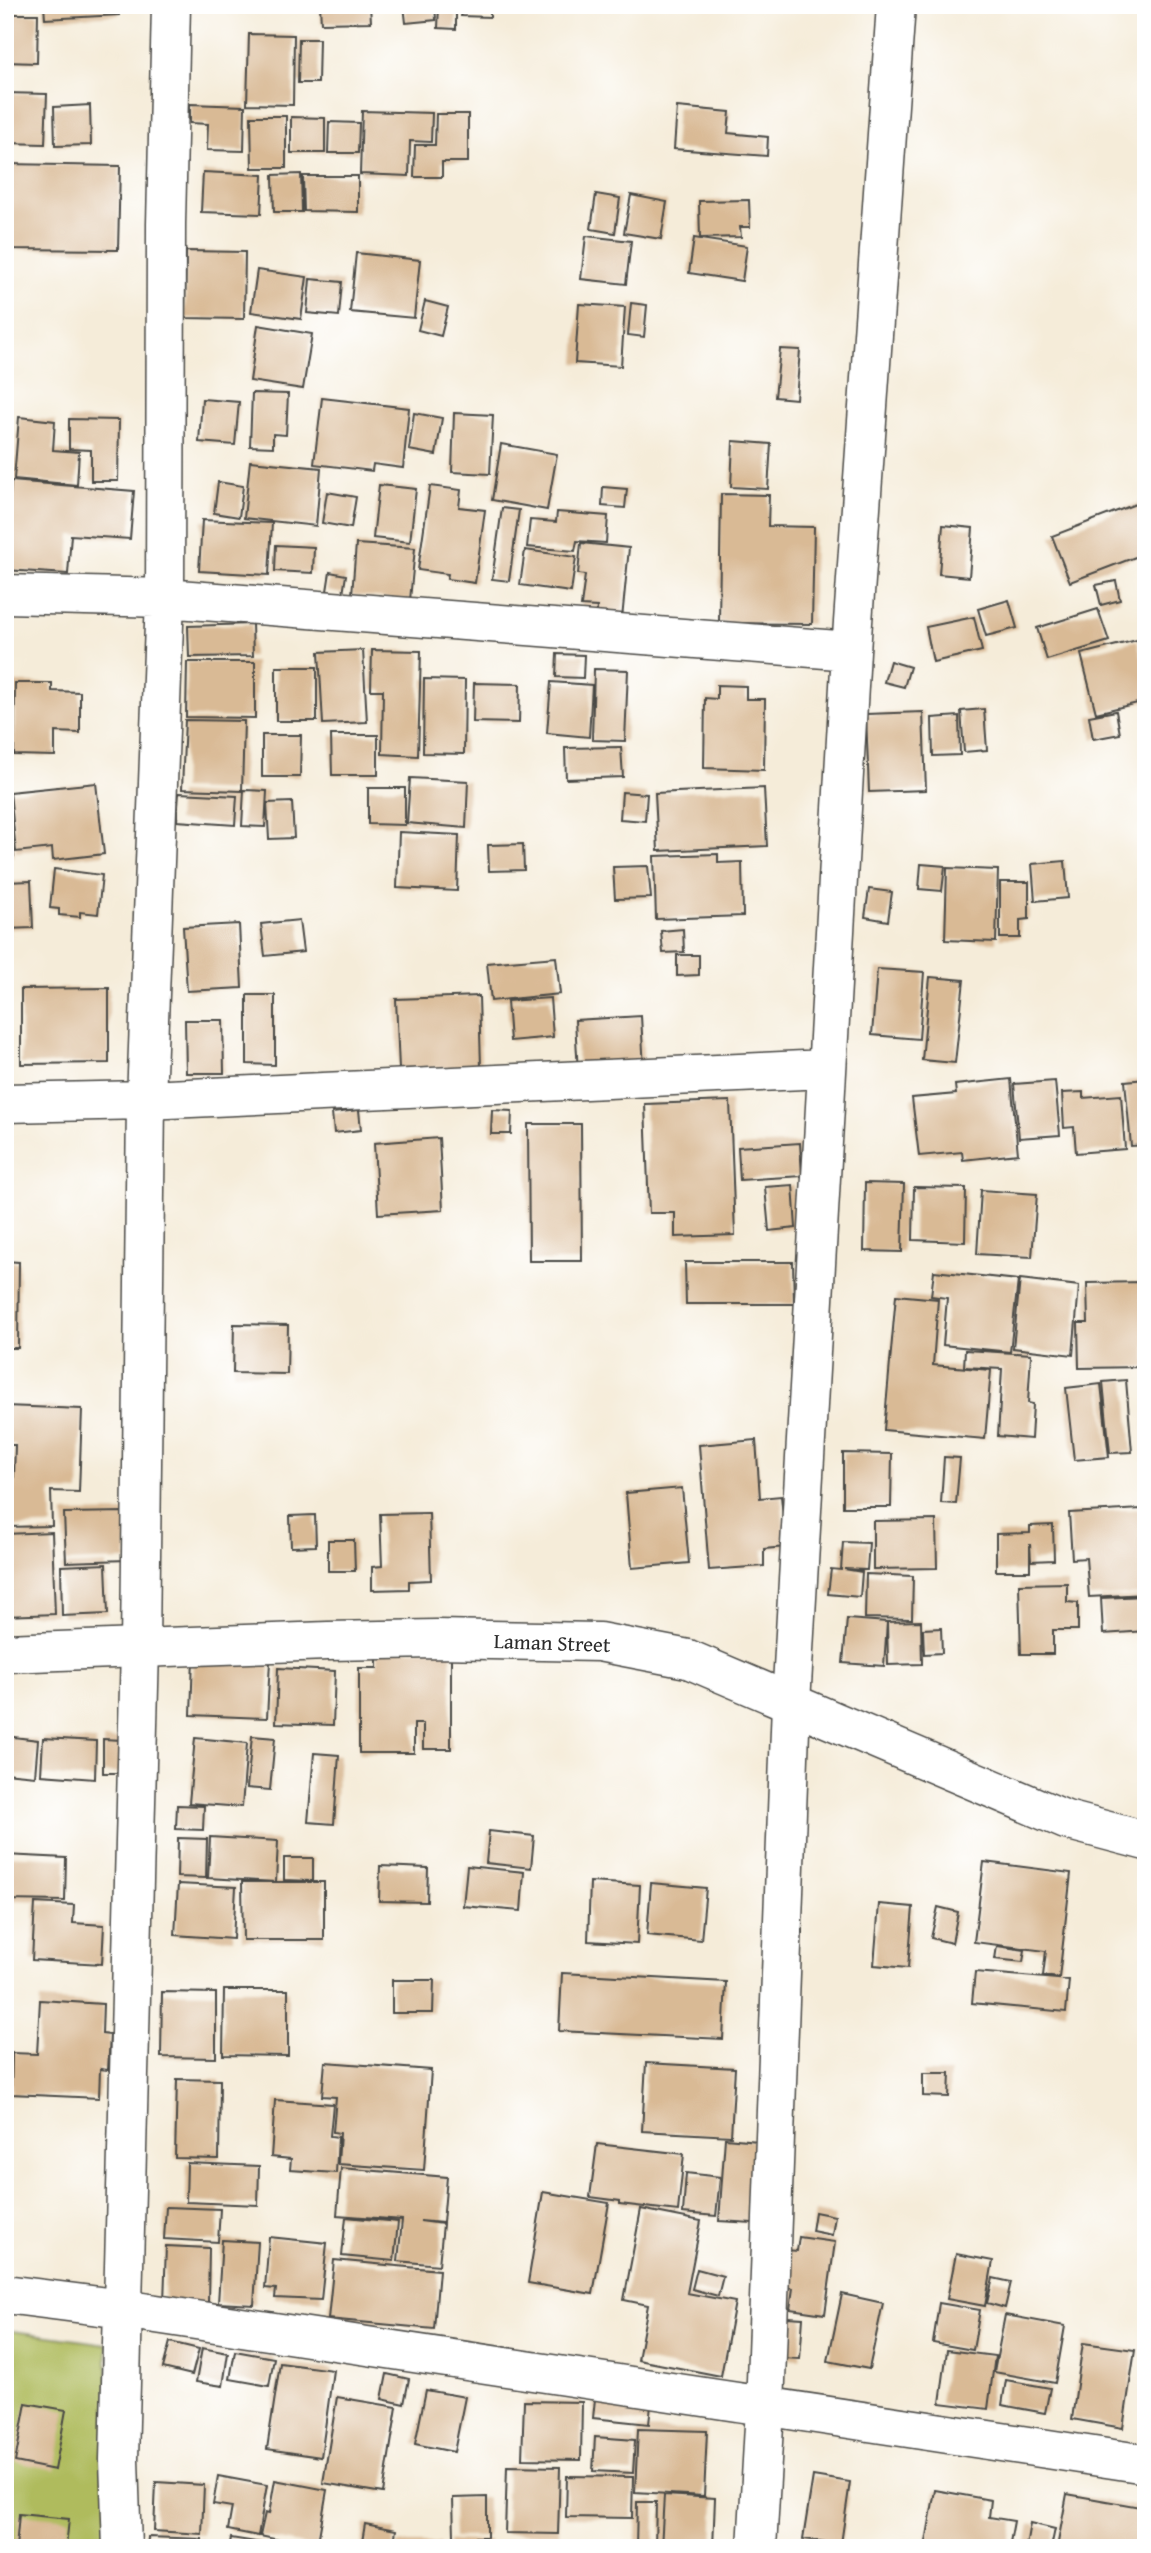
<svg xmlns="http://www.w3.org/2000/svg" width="1151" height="2553" viewBox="0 0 1151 2553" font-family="'Gentium Book Plus',serif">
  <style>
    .green { fill: #afbb5d; stroke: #6d7344; stroke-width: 2 }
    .building { fill: #d9ba95 }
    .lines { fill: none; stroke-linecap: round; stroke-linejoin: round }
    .minor-casing { stroke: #494845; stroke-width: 41 }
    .major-casing { stroke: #494845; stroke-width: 41 }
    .minor { stroke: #fff; stroke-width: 38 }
    .major { stroke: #fff; stroke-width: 38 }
    .labels { text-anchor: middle; stroke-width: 5; stroke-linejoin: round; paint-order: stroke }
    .street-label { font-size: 21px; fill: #2b2b2b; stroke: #fff }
  </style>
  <rect width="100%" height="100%" fill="#fff"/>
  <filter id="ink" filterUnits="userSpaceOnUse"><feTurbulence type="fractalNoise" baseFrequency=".0143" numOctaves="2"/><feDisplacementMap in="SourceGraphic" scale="14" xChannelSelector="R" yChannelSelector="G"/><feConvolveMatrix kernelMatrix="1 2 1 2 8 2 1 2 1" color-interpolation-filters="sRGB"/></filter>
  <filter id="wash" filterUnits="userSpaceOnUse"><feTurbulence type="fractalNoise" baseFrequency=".00686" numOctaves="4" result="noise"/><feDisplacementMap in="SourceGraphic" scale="28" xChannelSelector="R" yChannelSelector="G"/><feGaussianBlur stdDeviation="1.57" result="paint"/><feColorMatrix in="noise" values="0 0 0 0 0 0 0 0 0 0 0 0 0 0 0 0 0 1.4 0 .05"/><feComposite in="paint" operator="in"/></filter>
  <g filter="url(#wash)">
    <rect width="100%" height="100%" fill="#f5ecd9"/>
    <path class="green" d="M 5,2330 L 107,2344 L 109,2548 L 5,2548 Z"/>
    <g id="blocks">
      <path class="building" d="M 44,5 L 119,5 L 119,15 L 45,19 Z
        M 320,5 L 370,5 L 371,22 L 321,23 Z
        M 404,5 L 435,5 L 436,20 L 406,23 Z
        M 461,5 L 490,5 L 490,17 L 461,16 Z
        M 439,6 L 456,6 L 456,29 L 438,28 Z
        M 5,14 L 38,14 L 37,63 L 5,62 Z
        M 249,34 L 294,35 L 293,105 L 247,104 Z
        M 299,39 L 319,39 L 318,83 L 298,83 Z
        M 5,93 L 47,94 L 45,144 L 5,143 Z
        M 190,104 L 245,106 L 244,151 L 207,150 L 208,124 L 190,123 Z
        M 90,105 L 91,145 L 55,146 L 54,107 Z
        M 677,107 L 730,112 L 728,133 L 768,137 L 767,156 L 674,149 Z
        M 362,111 L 432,113 L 431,142 L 410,141 L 409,176 L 360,174 Z
        M 436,114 L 468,114 L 468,162 L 442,162 L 442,177 L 414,177 L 415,145 L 435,145 Z
        M 251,116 L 286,116 L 286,168 L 252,168 Z
        M 291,117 L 325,118 L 325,153 L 291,153 Z
        M 329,122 L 359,123 L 358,153 L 328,153 Z
        M 5,164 L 120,166 L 118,250 L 5,249 Z
        M 203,172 L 263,175 L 261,214 L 201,212 Z
        M 301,174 L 302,212 L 274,212 L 273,175 Z
        M 303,176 L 358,176 L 358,212 L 304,211 Z
        M 596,194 L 620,198 L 615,233 L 591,229 Z
        M 631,195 L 667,202 L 661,239 L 624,233 Z
        M 749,200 L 750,227 L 740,227 L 741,237 L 700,238 L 699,201 Z
        M 586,236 L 631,241 L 626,284 L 581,279 Z
        M 694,238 L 747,246 L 742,281 L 689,273 Z
        M 186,251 L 245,252 L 244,319 L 185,318 Z
        M 356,253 L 420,260 L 414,318 L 350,312 Z
        M 257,270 L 307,277 L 301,319 L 251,312 Z
        M 310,279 L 342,282 L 339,316 L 307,313 Z
        M 425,301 L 448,307 L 441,336 L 418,330 Z
        M 631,303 L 647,305 L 644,337 L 628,335 Z
        M 579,304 L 625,307 L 621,366 L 575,363 Z
        M 258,325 L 312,334 L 303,389 L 250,381 Z
        M 780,349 L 800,350 L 796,399 L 775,397 Z
        M 252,393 L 288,394 L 286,435 L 273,434 L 273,447 L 250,446 Z
        M 322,398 L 409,408 L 403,468 L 373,464 L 372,471 L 314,464 Z
        M 202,399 L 239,402 L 235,445 L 199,442 Z
        M 414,413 L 442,418 L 436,455 L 409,450 Z
        M 454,413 L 493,415 L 490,474 L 452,472 Z
        M 19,417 L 55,421 L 53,450 L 79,452 L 77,485 L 14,479 Z
        M 69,419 L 119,420 L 118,481 L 91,481 L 91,450 L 69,449 Z
        M 733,441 L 771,444 L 768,489 L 731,487 Z
        M 501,444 L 557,454 L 547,510 L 492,500 Z
        M 250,461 L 321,468 L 316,526 L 244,518 Z
        M 11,481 L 134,491 L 130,539 L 71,535 L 68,574 L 5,570 Z
        M 218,482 L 243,486 L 239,517 L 214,513 Z
        M 379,485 L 416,489 L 410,542 L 373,538 Z
        M 430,486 L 461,490 L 459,507 L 485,510 L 475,583 L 447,579 L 448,574 L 418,570 Z
        M 603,487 L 627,489 L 625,508 L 602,506 Z
        M 327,492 L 356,497 L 351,528 L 322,523 Z
        M 721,494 L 769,495 L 768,526 L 814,527 L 812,624 L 719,623 Z
        M 1146,500 L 1146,553 L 1070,582 L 1052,536 Z
        M 502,508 L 519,510 L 509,581 L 492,579 Z
        M 557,512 L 608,516 L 606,543 L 577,541 L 575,551 L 527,547 L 530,520 L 556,522 Z
        M 202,520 L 272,523 L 269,575 L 199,571 Z
        M 943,525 L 973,528 L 969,577 L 939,574 Z
        M 581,543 L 629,548 L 622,619 L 596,616 L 597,607 L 581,606 L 585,575 L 578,574 Z
        M 356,544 L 415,548 L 410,600 L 352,595 Z
        M 276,545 L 314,547 L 313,573 L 275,571 Z
        M 525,550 L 576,557 L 571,592 L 520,585 Z
        M 330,572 L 346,575 L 343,594 L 327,591 Z
        M 1116,581 L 1120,600 L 1101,605 L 1096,585 Z
        M 1009,600 L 1017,628 L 986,636 L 978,609 Z
        M 1098,609 L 1109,641 L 1047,660 L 1037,628 Z
        M 974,617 L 982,651 L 933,662 L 926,627 Z
        M 252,624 L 253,656 L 189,657 L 188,626 Z
        M 1137,640 L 1146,672 L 1146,701 L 1096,713 L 1081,654 Z
        M 363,650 L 367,722 L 323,724 L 319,652 Z
        M 372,650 L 421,651 L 418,756 L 382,754 L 383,690 L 371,690 Z
        M 557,654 L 584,655 L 583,678 L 556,677 Z
        M 890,661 L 910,667 L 904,687 L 884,682 Z
        M 187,662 L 255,662 L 255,718 L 186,717 Z
        M 276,667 L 317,667 L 317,721 L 276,721 Z
        M 594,669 L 628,670 L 625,741 L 592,740 Z
        M 424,679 L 465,680 L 464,754 L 423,753 Z
        M 551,682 L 592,685 L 589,737 L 547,733 Z
        M 15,683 L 52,683 L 52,691 L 80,692 L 80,733 L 55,732 L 55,756 L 14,755 Z
        M 474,683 L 520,684 L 519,723 L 473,722 Z
        M 717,685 L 746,686 L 746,699 L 765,699 L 764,770 L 704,768 L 705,698 L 717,699 Z
        M 984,709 L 987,750 L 964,752 L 961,711 Z
        M 1116,711 L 1120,734 L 1093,739 L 1089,716 Z
        M 923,712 L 926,790 L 869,792 L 866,714 Z
        M 959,716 L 960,755 L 933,756 L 932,718 Z
        M 185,720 L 244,721 L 242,791 L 182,789 Z
        M 262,735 L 301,735 L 300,777 L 262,777 Z
        M 331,735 L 378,735 L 378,775 L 332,775 Z
        M 621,747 L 623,777 L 566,779 L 565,748 Z
        M 410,778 L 468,781 L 466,828 L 407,823 Z
        M 96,783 L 104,854 L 53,860 L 52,848 L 16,852 L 10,792 Z
        M 368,788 L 405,788 L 405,825 L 368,824 Z
        M 764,788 L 767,846 L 658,851 L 655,793 Z
        M 244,790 L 267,791 L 265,827 L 242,826 Z
        M 622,792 L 647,794 L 645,821 L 620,819 Z
        M 179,793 L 237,796 L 235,825 L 177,821 Z
        M 292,802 L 294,838 L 269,839 L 267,803 Z
        M 5,803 L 8,803 L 14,856 L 5,857 Z
        M 399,832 L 459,835 L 457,891 L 397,888 Z
        M 523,844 L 524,870 L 489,871 L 488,845 Z
        M 718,854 L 718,863 L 742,862 L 743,916 L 656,919 L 654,856 Z
        M 1065,861 L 1068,898 L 1035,901 L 1032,864 Z
        M 921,864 L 945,866 L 942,891 L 919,889 Z
        M 648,866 L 651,898 L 615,899 L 613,867 Z
        M 947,868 L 998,870 L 996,942 L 945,940 Z
        M 54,869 L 102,875 L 98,914 L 80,912 L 80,917 L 59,915 L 59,909 L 50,908 Z
        M 31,881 L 33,928 L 5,929 L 5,882 Z
        M 1000,882 L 1029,882 L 1029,919 L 1020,920 L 1020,938 L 1000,938 Z
        M 869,889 L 892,892 L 888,921 L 865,917 Z
        M 299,920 L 303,952 L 265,956 L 261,924 Z
        M 239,924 L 242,988 L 187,991 L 183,927 Z
        M 683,929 L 684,952 L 663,953 L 661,931 Z
        M 677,955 L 699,955 L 699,975 L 677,976 Z
        M 556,957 L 560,994 L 491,1001 L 487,963 Z
        M 877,969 L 924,972 L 919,1039 L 872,1035 Z
        M 930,977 L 964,980 L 955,1063 L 922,1060 Z
        M 109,988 L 109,1063 L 21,1064 L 21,989 Z
        M 247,995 L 275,995 L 275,1065 L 247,1064 Z
        M 479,996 L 481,1067 L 399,1069 L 396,999 Z
        M 550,998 L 553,1037 L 510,1041 L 507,1001 Z
        M 641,1016 L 644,1069 L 578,1073 L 575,1020 Z
        M 185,1020 L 223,1020 L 224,1073 L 186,1073 Z
        M 1011,1079 L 1018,1154 L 963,1160 L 962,1152 L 919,1156 L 912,1098 L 956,1094 L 955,1085 Z
        M 1146,1079 L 1146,1145 L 1131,1146 L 1125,1081 Z
        M 1055,1081 L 1060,1135 L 1019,1138 L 1014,1084 Z
        M 1083,1092 L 1083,1098 L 1121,1095 L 1125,1149 L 1076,1153 L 1074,1127 L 1064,1128 L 1062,1093 Z
        M 730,1101 L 735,1235 L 675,1237 L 675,1213 L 649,1213 L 645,1104 Z
        M 359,1110 L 361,1130 L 334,1133 L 332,1113 Z
        M 492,1110 L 512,1111 L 511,1134 L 491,1134 Z
        M 528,1124 L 581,1124 L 582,1261 L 529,1261 Z
        M 439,1138 L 443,1210 L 378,1214 L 374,1143 Z
        M 800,1143 L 802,1176 L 740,1180 L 738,1147 Z
        M 865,1183 L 904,1184 L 902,1252 L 864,1251 Z
        M 793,1185 L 796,1228 L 769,1231 L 765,1187 Z
        M 914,1187 L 966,1188 L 965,1242 L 913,1240 Z
        M 981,1190 L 1037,1194 L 1032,1257 L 977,1254 Z
        M 5,1261 L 19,1262 L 18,1348 L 5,1348 Z
        M 685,1262 L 793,1262 L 794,1304 L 686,1304 Z
        M 934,1271 L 1018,1280 L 1010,1352 L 943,1345 L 947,1298 L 931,1296 Z
        M 1020,1279 L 1079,1286 L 1073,1355 L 1013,1348 Z
        M 1146,1282 L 1146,1367 L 1079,1368 L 1078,1323 L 1088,1323 L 1087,1283 Z
        M 896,1295 L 938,1299 L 933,1365 L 991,1370 L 985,1439 L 884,1430 Z
        M 234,1324 L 288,1325 L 287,1374 L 233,1373 Z
        M 965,1350 L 1031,1354 L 1028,1403 L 1033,1404 L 1031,1439 L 998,1436 L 1002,1369 L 964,1367 Z
        M 1126,1380 L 1132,1452 L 1110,1453 L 1103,1382 Z
        M 1101,1384 L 1109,1457 L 1074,1460 L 1066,1388 Z
        M 5,1406 L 82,1409 L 79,1492 L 51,1491 L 52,1526 L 5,1527 L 5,1477 L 14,1477 L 15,1445 L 5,1445 Z
        M 756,1440 L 760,1498 L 781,1496 L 786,1547 L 764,1549 L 764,1566 L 709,1570 L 699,1445 Z
        M 843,1453 L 892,1454 L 891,1507 L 843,1507 Z
        M 944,1457 L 960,1458 L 956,1504 L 941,1503 Z
        M 682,1488 L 689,1563 L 632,1568 L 626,1493 Z
        M 1142,1509 L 1146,1594 L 1089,1597 L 1086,1558 L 1072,1559 L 1069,1513 Z
        M 126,1512 L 127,1560 L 66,1562 L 64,1513 Z
        M 429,1513 L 431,1580 L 409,1581 L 409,1589 L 372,1590 L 372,1567 L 382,1566 L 380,1514 Z
        M 315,1515 L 316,1546 L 291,1547 L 290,1516 Z
        M 936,1520 L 937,1568 L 873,1569 L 873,1521 Z
        M 1053,1525 L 1054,1560 L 1031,1561 L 1030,1544 L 1030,1571 L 996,1571 L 996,1534 L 1030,1533 L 1030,1526 Z
        M 52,1532 L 55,1614 L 5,1616 L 5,1534 Z
        M 328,1540 L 354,1540 L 355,1571 L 328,1571 Z
        M 843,1542 L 869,1543 L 867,1570 L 844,1569 L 862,1572 L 860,1597 L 828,1594 L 831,1569 L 841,1570 Z
        M 106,1564 L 108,1614 L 62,1616 L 61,1566 Z
        M 866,1574 L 913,1576 L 912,1619 L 865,1618 Z
        M 1067,1583 L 1067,1602 L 1078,1603 L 1078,1630 L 1053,1630 L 1053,1654 L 1021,1654 L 1019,1584 Z
        M 1146,1596 L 1146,1631 L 1103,1634 L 1101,1598 Z
        M 847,1619 L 887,1622 L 884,1666 L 843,1663 Z
        M 921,1621 L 922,1664 L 888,1665 L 887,1622 Z
        M 941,1628 L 942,1653 L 924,1654 L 923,1629 Z
        M 377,1649 L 451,1650 L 451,1749 L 423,1749 L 423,1724 L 414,1724 L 414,1753 L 359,1753 L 359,1668 L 377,1668 Z
        M 193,1657 L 270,1661 L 267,1718 L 191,1715 Z
        M 278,1668 L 335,1671 L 333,1725 L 276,1723 Z
        M 5,1736 L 38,1740 L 35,1776 L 5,1773 Z
        M 252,1736 L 275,1738 L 270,1790 L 247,1788 Z
        M 43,1738 L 96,1741 L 95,1779 L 41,1775 Z
        M 195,1738 L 247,1743 L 242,1807 L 189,1803 Z
        M 103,1739 L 122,1740 L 121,1773 L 103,1773 Z
        M 314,1753 L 339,1755 L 334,1824 L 308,1822 Z
        M 177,1805 L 204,1806 L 203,1830 L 176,1829 Z
        M 489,1831 L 534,1836 L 531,1868 L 486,1863 Z
        M 210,1837 L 278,1841 L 276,1882 L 208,1878 Z
        M 178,1838 L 207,1839 L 206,1878 L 177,1877 Z
        M 5,1855 L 66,1858 L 65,1901 L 5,1900 Z
        M 284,1858 L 313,1858 L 313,1881 L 284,1880 Z
        M 984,1862 L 1071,1873 L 1059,1978 L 1043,1976 L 1046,1951 L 974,1942 Z
        M 380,1866 L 428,1868 L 427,1902 L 379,1901 Z
        M 467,1866 L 524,1872 L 521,1911 L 463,1906 Z
        M 242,1882 L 324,1882 L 324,1940 L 243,1940 Z
        M 590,1882 L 640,1885 L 637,1944 L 588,1941 Z
        M 651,1883 L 706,1888 L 701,1940 L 647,1935 Z
        M 178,1884 L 236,1887 L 233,1939 L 175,1935 Z
        M 35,1903 L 74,1905 L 73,1923 L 104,1925 L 102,1964 L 32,1960 Z
        M 879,1904 L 913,1907 L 908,1968 L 874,1965 Z
        M 938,1907 L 958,1912 L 952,1943 L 931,1938 Z
        M 997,1946 L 1025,1950 L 1023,1962 L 995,1959 Z
        M 975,1972 L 1069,1980 L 1066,2012 L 972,2003 Z
        M 562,1973 L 726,1982 L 723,2039 L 559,2031 Z
        M 392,1980 L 434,1980 L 433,2013 L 392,2013 Z
        M 224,1990 L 288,1990 L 288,2056 L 223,2055 Z
        M 162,1992 L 216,1993 L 216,2058 L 161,2057 Z
        M 40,2000 L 103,2004 L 102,2034 L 110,2035 L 108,2070 L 100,2069 L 99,2098 L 11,2094 L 12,2053 L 37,2054 Z
        M 325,2062 L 431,2070 L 424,2170 L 338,2164 L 340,2133 L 333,2132 L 336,2097 L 322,2096 Z
        M 646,2063 L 735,2068 L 731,2136 L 642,2131 Z
        M 923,2073 L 950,2073 L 949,2097 L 923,2096 Z
        M 177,2079 L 220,2080 L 219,2159 L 175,2158 Z
        M 275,2100 L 333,2104 L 330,2136 L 338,2137 L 336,2173 L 290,2170 L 291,2159 L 271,2157 Z
        M 725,2138 L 758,2141 L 753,2223 L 719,2221 Z
        M 597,2144 L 684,2154 L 678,2211 L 620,2204 L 620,2201 L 590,2197 Z
        M 187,2163 L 259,2166 L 258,2205 L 186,2202 Z
        M 341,2168 L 447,2177 L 443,2223 L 420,2221 L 443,2224 L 439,2265 L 398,2261 L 402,2220 L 337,2215 Z
        M 686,2173 L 720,2177 L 716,2216 L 683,2213 Z
        M 543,2192 L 609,2203 L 593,2294 L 528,2283 Z
        M 166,2207 L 220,2209 L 218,2242 L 164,2239 Z
        M 641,2209 L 701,2221 L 687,2293 L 735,2302 L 721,2376 L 638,2360 L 648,2305 L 624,2300 Z
        M 815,2212 L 835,2216 L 832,2235 L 812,2231 Z
        M 346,2217 L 398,2222 L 394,2261 L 342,2256 Z
        M 269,2237 L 327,2243 L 321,2300 L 275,2298 L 276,2289 L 265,2288 Z
        M 799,2237 L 835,2242 L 825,2314 L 790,2309 L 793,2288 L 782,2286 L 787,2250 L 797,2251 Z
        M 222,2240 L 258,2242 L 254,2305 L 218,2303 Z
        M 166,2246 L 209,2248 L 208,2303 L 164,2302 Z
        M 956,2254 L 993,2261 L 985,2306 L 947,2299 Z
        M 334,2260 L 439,2270 L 434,2329 L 328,2319 Z
        M 697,2269 L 723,2276 L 718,2296 L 692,2289 Z
        M 993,2278 L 1011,2282 L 1005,2308 L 987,2303 Z
        M 842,2294 L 883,2303 L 869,2369 L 828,2361 Z
        M 939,2303 L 980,2310 L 973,2350 L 933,2343 Z
        M 1005,2315 L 1065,2326 L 1055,2383 L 994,2372 Z
        M 787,2317 L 803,2318 L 800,2359 L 783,2358 Z
        M 170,2342 L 199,2349 L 192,2375 L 163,2368 Z
        M 1083,2343 L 1135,2350 L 1123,2428 L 1072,2419 Z
        M 202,2348 L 228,2353 L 223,2386 L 196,2382 Z
        M 947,2350 L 995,2356 L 988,2409 L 940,2403 Z
        M 235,2351 L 274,2358 L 269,2386 L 230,2379 Z
        M 280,2363 L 333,2370 L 321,2457 L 267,2449 Z
        M 387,2374 L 409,2379 L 404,2404 L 382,2399 Z
        M 1006,2380 L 1050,2388 L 1045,2413 L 1002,2405 Z
        M 426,2390 L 465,2397 L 454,2452 L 415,2444 Z
        M 337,2397 L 397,2407 L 383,2493 L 323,2483 Z
        M 595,2399 L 651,2405 L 649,2424 L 593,2418 Z
        M 524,2401 L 582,2402 L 581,2460 L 522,2459 Z
        M 26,2403 L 66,2410 L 55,2470 L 15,2462 Z
        M 638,2429 L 707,2431 L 704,2496 L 635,2492 Z
        M 595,2437 L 635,2440 L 633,2473 L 593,2471 Z
        M 507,2466 L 560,2467 L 558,2534 L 505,2533 Z
        M 218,2476 L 267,2485 L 258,2536 L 228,2530 L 232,2507 L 213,2504 Z
        M 567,2476 L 633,2477 L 632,2518 L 566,2517 Z
        M 813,2476 L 850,2482 L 841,2544 L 803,2539 Z
        M 275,2480 L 327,2490 L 317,2548 L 260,2536 L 265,2513 L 269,2514 Z
        M 156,2482 L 204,2485 L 202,2534 L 154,2531 Z
        M 935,2490 L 991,2500 L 989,2517 L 1014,2521 L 1009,2548 L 925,2548 Z
        M 1067,2494 L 1146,2508 L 1146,2548 L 1057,2548 Z
        M 664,2495 L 715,2498 L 713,2548 L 661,2548 Z
        M 487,2497 L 487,2537 L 454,2537 L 453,2498 Z
        M 637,2502 L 656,2502 L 655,2548 L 636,2548 Z
        M 19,2514 L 69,2519 L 66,2548 L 16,2548 Z
        M 1030,2523 L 1055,2529 L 1051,2548 L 1026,2546 Z
        M 365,2524 L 396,2530 L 393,2548 L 361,2548 Z
        M 148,2537 L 202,2539 L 202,2548 L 147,2548 Z
        M 231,2538 L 262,2543 L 261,2548 L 229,2548 Z
        M 449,2540 L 489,2541 L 489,2548 L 448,2548 Z
        M 397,2543 L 439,2543 L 439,2548 L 397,2548 Z"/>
    </g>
  </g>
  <g filter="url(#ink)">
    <use href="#blocks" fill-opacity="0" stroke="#494845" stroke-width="2"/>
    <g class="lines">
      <g class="minor-casing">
        <path id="minor" d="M 5,594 L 165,598 L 851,651
          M 5,1103 L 146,1100 L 826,1069
          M 5,2294 L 123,2309 L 1146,2464
          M 122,2548 L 119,2460 L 140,1648 L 146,1100 L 165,598 L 166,224 L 171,5
          M 757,2548 L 765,2408 L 791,1703 L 851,651 L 896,5"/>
      </g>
      <g class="major-casing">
        <path id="major" d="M 5,1653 L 328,1641 L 436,1639 L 599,1642 L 688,1659 L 1066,1820 L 1146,1841"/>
      </g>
      <use href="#minor" class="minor"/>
      <use href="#major" class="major"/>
    </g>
  </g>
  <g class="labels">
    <g class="street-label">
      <text transform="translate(552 1643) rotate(2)" y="7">Laman Street</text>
    </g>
  </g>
  <rect width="1151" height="2553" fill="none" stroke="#fff" stroke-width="28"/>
</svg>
